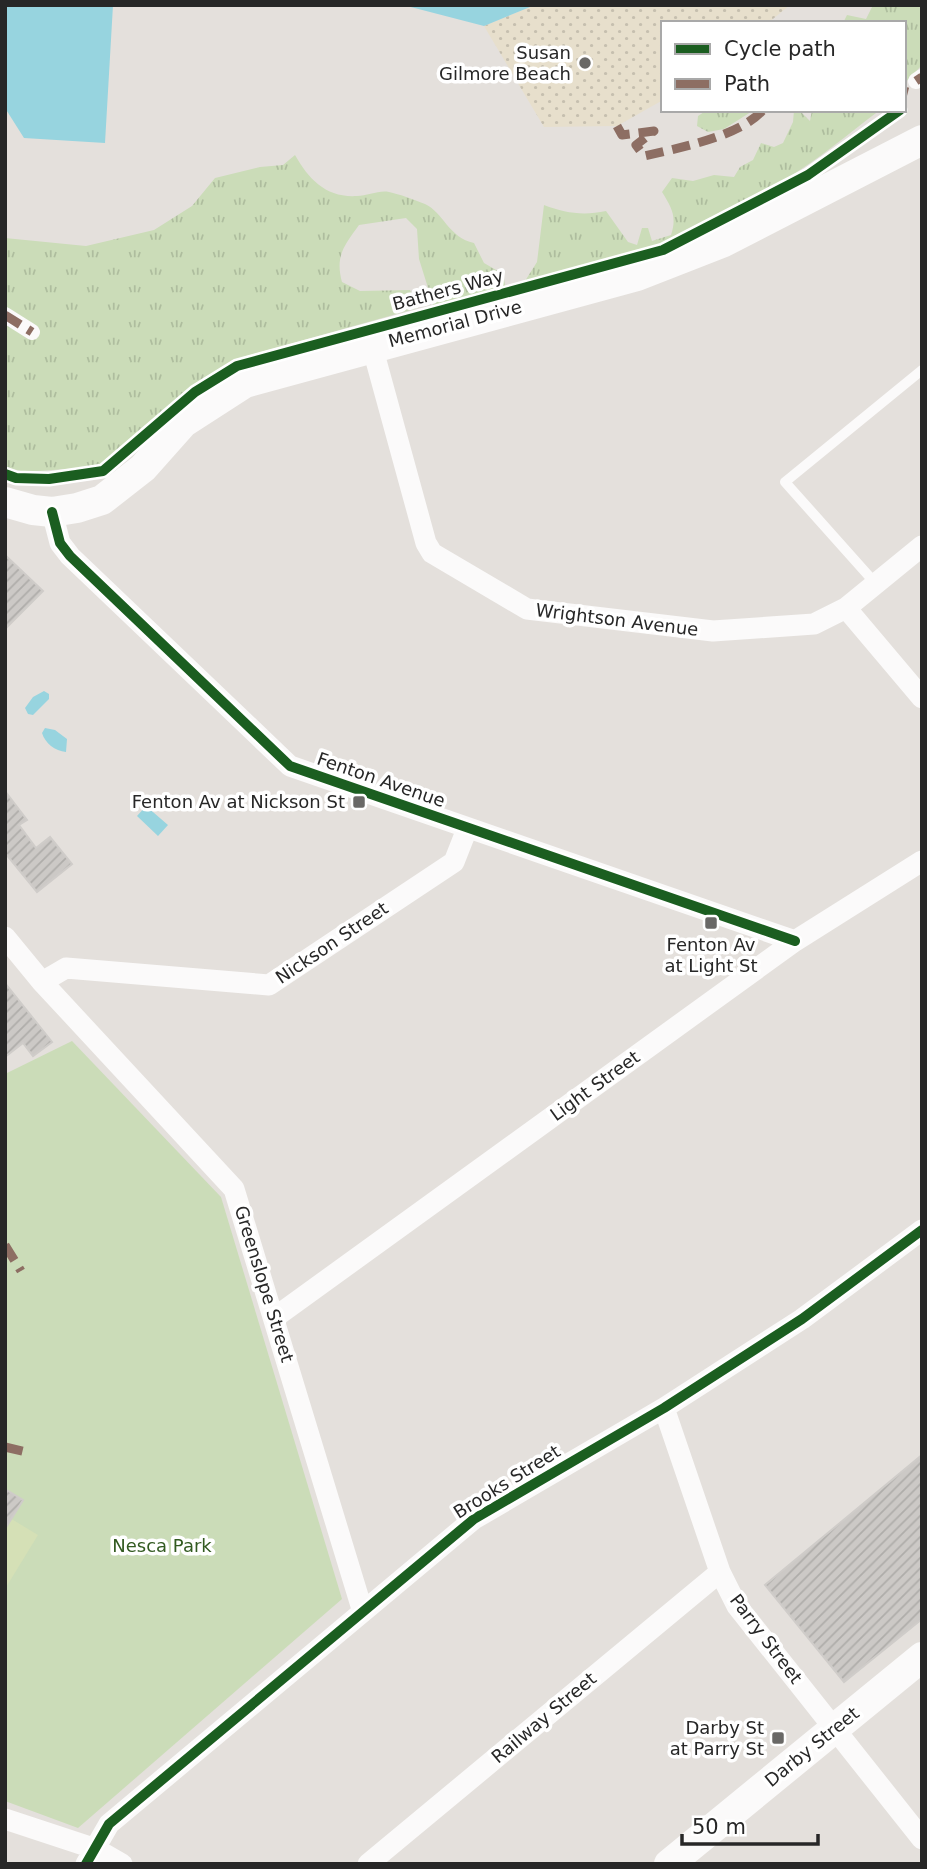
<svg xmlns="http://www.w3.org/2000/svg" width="927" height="1869" viewBox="0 0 927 1869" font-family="'DejaVu Sans',sans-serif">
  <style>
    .grass { fill: url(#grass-tufts) }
    .sand { fill: url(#sand-dots) }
    .park { fill: #cbdcb8 }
    .pitch { fill: #d5e0b6 }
    .water { fill: #97d4df }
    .building { fill: url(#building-hatch); stroke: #cfccc9; stroke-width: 2 }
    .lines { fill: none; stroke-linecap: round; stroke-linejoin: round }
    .service { stroke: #fbfafa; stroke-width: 10 }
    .pedestrian { stroke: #fbfafa; stroke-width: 16 }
    .minor { stroke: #fbfafa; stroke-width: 21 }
    .secondary { stroke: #fbfafa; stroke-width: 30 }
    .quiet { stroke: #8d6e63; stroke-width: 9; stroke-dasharray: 18 9; stroke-linecap: butt }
    .cycleway-casing { stroke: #fff; stroke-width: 15 }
    .cycleway { stroke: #1b5e20; stroke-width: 10 }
    .poi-dot { fill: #696866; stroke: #fff; stroke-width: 2.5 }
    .labels { text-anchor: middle; stroke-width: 7; stroke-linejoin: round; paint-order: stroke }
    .poi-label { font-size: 18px; fill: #272727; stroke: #fff; text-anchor: end }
    .street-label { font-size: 18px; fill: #272727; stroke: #fff }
    .park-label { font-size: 18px; fill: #325a20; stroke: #fff }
  </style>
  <defs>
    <pattern id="grass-tufts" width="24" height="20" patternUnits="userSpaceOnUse" patternTransform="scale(1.75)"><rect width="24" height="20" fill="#cbdcb8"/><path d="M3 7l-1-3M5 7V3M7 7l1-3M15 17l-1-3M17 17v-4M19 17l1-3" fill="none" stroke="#aebd9e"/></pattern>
    <pattern id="sand-dots" width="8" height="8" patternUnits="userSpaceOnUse" patternTransform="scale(1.75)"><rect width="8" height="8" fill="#e7dfcc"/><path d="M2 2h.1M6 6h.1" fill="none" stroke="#c6bfaf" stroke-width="1.8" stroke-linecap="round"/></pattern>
    <pattern id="building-hatch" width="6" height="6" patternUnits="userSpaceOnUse" patternTransform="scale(1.75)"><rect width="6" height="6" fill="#ccc9c6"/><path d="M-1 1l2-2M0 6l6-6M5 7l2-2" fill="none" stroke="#afadaa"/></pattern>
  </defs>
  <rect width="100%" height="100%" fill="#e4e0dc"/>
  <path class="grass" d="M 873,5 L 922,5 L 922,65 L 904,84 L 904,23 L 843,23 L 847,15 L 866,19 Z
    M 707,110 L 754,110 L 724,129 L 708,132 L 697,126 L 698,116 Z
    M 794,110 L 799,110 L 810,121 L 812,110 L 880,110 C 848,134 818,160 784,180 C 706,229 616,267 525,281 L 537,262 L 544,205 C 565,213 583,216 606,211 L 628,242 L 637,245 L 642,228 L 648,228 L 652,241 L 671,235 C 677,217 672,208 662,192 L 672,178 L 693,181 L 714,175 L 734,177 L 740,167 L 753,160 L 761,143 L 774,147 L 783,143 L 793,122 Z
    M 295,155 C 309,180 327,198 357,196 C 367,196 379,190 389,192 C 399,194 415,200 425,204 C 443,212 449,238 474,243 L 484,263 L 503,274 L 506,289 L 434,307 L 419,259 L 417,229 L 406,218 L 359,225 C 344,246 335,256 342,282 L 360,291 L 410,290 L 418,308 L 243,357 L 187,391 L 122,452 L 94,467 L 25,472 L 5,467 L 5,238 L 86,246 L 154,230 L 192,206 L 215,178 L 260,167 L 283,165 Z"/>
  <path class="sand" d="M 535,5 L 790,5 L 768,23 L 663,23 L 663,100 L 617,126 L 544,127 L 484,26 Z"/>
  <path class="park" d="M 72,1041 L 221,1197 L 342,1599 L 78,1828 L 5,1801 L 5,1074 Z"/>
  <path class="pitch" d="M 5,1515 L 38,1535 L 5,1589 Z"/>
  <path class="water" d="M 5,5 L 113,5 L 105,143 L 24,138 L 5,108 Z
    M 403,5 L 535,5 L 484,26 Z
    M 44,691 L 49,694 L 49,699 L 33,715 L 28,714 L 25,708 L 33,697 Z
    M 45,728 L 55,730 L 67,739 L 66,752 C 55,751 45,743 42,733 Z
    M 146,806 L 168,825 L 158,836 L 137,816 Z"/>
  <path class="building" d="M 5,555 L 43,591 L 5,629 Z
    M 5,791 L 27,820 L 19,825 L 36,848 L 50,837 L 72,864 L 37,892 L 5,853 Z
    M 5,983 L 52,1042 L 33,1056 L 23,1043 L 5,1057 Z
    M 922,1455 L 922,1619 L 844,1682 L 765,1585 Z
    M 5,1489 L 23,1500 L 5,1529 Z"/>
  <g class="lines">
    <path class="service" d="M 876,584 L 785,482 L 922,370"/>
    <path class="pedestrian" d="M 916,81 L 922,77
      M 5,315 L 32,332"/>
    <path class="minor" d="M 372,346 L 426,543 L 432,553 L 527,609 L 713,631 L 814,624 L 846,608 L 922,546
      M 52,512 L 60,543 L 70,556 L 290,766 L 795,941
      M 846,608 L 922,698
      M 5,937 L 42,982 L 234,1189 L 362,1609
      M 42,982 L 66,968 L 269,985 L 454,862 L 467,829
      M 274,1318 L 795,941 L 922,861
      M 664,1408 L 720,1572 L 737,1606 L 922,1839
      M 5,1819 L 96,1849 L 122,1864
      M 86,1864 L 109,1824 L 474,1519 L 664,1408 L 802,1319 L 922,1230
      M 368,1864 L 720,1572"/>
    <path class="secondary" d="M 5,502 L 33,510 L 52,512 L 77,508 L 102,500 L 143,468 L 183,423 L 245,383 L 637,276 L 724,242 L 922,140
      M 669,1864 L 922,1657"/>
    <path class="quiet" d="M 916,81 L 922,77
      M 904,91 L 908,92
      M 617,126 L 622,135 L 654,131 L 636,145 L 644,156 C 678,148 739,137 763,110
      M 5,315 L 32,332
      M 5,1245 L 21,1271
      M 5,1447 L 26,1452"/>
    <g class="cycleway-casing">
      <path id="cycleway" d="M 5,474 L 16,478 L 49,479 L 103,471 L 195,392 L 237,366 L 663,250 L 808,175 L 900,110
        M 52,512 L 60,543 L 70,556 L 290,766 L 795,941
        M 86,1864 L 109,1824 L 474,1519 L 664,1408 L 802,1319 L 922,1230"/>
    </g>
    <use href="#cycleway" class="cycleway"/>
  </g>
  <g class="poi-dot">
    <circle cx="585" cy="63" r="7"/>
    <rect x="352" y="795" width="14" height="14" rx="3.5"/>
    <rect x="704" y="916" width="14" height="14" rx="3.5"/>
    <rect x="771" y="1731" width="14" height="14" rx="3.5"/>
  </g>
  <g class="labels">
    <g class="poi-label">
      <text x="571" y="59">Susan<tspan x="571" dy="21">Gilmore Beach</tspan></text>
      <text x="345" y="808">Fenton Av at Nickson St</text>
      <text x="711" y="951" text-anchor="middle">Fenton Av<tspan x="711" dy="21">at Light St</tspan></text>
      <text x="764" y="1734">Darby St<tspan x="764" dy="21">at Parry St</tspan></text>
    </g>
    <g class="street-label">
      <text transform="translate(448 290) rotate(-15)" y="6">Bathers Way</text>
      <text transform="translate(455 324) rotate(-15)" y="6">Memorial Drive</text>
      <text transform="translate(617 620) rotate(7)" y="6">Wrightson Avenue</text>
      <text transform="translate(381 780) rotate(19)" y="6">Fenton Avenue</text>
      <text transform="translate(332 943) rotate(-34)" y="6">Nickson Street</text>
      <text transform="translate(595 1086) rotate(-36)" y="6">Light Street</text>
      <text transform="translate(264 1284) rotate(73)" y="6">Greenslope Street</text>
      <text transform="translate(507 1482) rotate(-32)" y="6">Brooks Street</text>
      <text transform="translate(766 1639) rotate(53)" y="6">Parry Street</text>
      <text transform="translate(544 1718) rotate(-40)" y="6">Railway Street</text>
      <text transform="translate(812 1747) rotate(-39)" y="6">Darby Street</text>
    </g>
    <g class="park-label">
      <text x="162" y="1552">Nesca Park</text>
    </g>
  </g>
  <rect width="927" height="1869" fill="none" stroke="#272727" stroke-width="14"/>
  <rect x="661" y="21" width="245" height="91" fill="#ffffff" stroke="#a9a9a9" stroke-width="2"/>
  <rect x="675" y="44" width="35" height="10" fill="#1b5e20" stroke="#a9a9a9" stroke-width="2"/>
  <text x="724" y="56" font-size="21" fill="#272727">Cycle path</text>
  <rect x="675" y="79" width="35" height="10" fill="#8d6e63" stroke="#a9a9a9" stroke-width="2"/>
  <text x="724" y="91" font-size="21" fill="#272727">Path</text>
  <path d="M682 1834v10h136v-10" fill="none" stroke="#272727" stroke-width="3.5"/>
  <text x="692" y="1834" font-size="21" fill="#272727" stroke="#ffffff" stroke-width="5" paint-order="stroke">50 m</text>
</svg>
